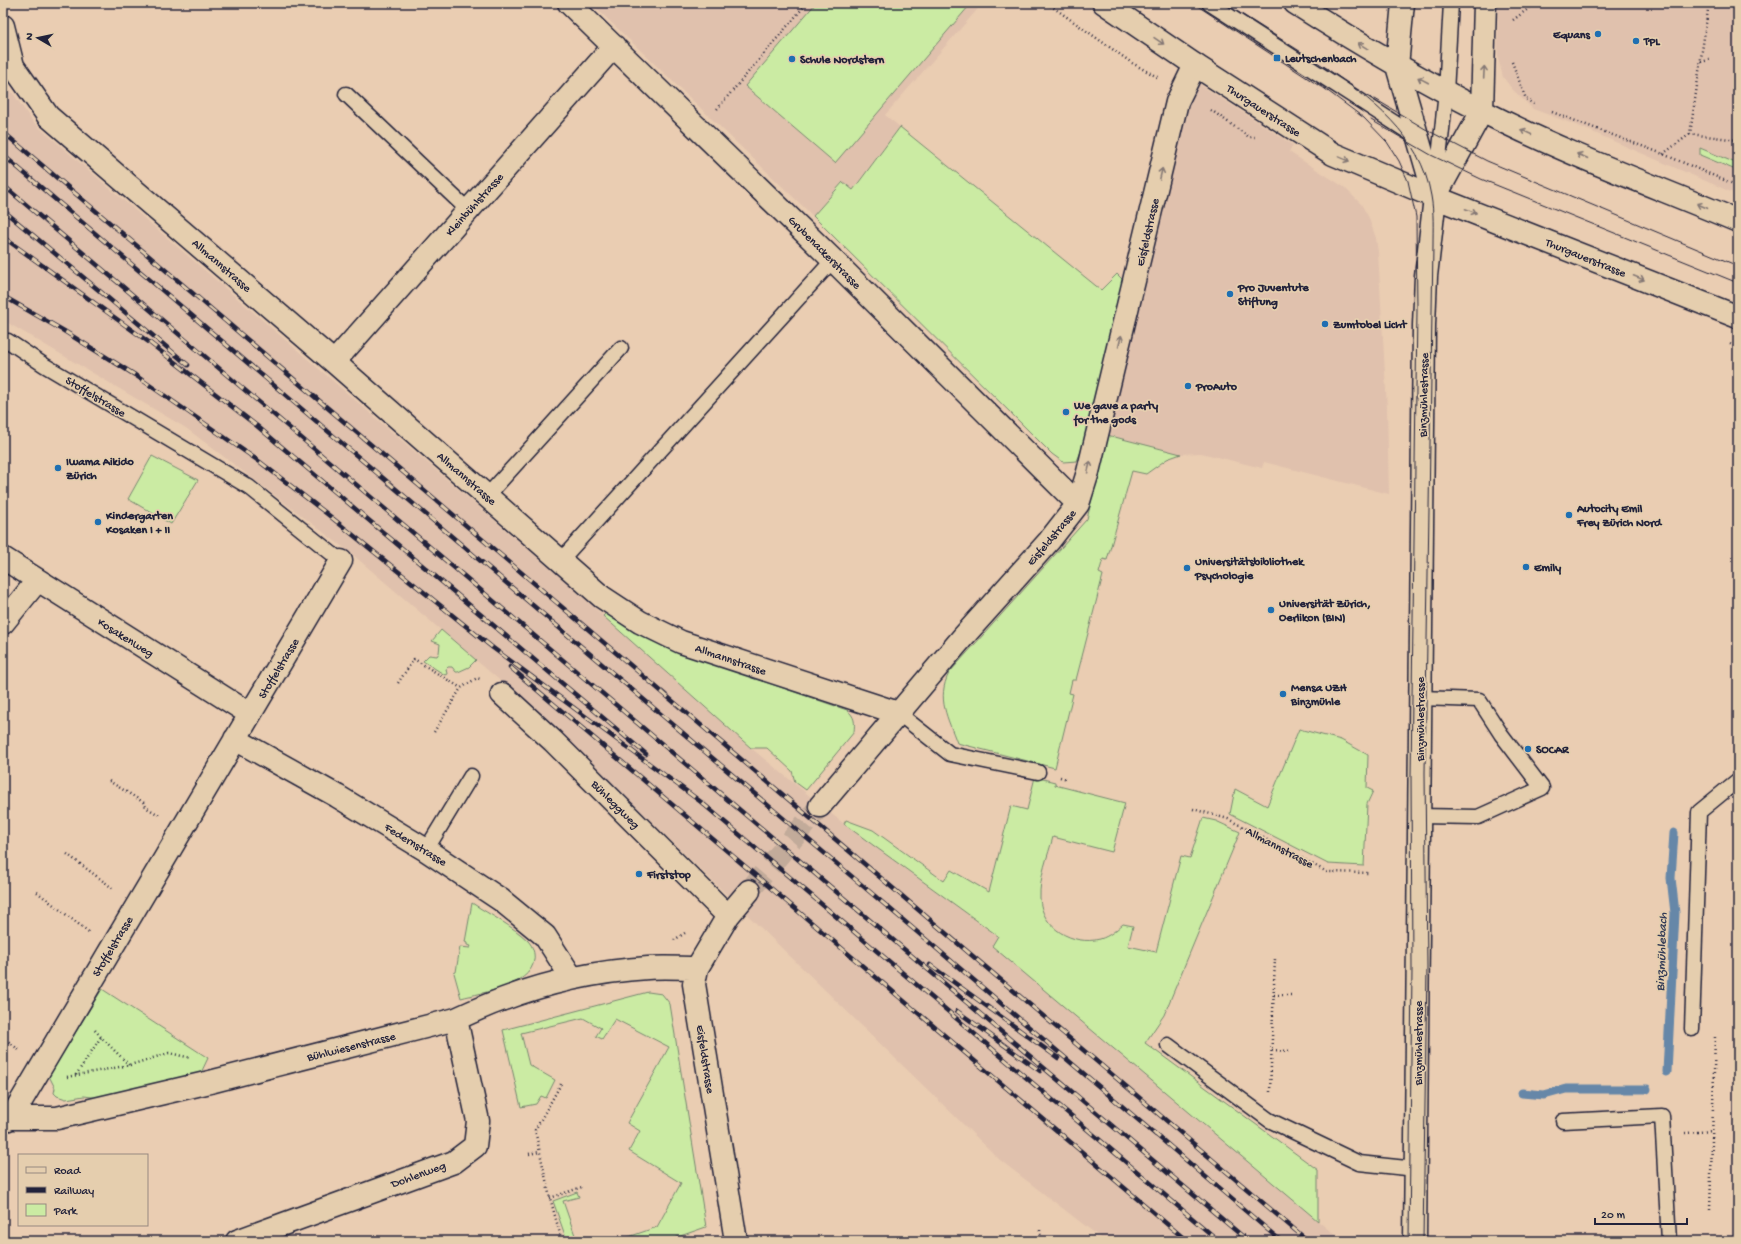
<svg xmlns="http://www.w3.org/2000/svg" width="1741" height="1244" viewBox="0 0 1741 1244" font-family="'Gochi Hand',sans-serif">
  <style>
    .built { fill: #e0c1ad }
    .green { fill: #cbeba3; stroke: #76866f }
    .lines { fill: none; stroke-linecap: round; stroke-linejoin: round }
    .stream { stroke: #6687a8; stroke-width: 9 }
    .street-tunnel { stroke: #c2ab9a; stroke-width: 22; stroke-dasharray: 22 11; stroke-linecap: butt }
    .lane-casing { stroke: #22223b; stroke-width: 17 }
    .street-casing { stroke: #22223b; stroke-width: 25 }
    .secondary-casing { stroke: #22223b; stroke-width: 25 }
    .path { stroke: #22223b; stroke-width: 2.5; stroke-dasharray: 1 3; stroke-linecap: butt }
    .lane { stroke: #e5ceae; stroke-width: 14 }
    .street { stroke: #e5ceae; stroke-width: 22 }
    .secondary { stroke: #e5ceae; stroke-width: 22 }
    .tram { stroke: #22223b; stroke-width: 1 }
    .rail-casing { stroke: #22223b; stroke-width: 4.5 }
    .rail { stroke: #e5ceae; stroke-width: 3; stroke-dasharray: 9; stroke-linecap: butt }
    .oneway { stroke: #847874 }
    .poi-dot { fill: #1f6fb2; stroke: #e5ceae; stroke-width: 1.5 }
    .labels { text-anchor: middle; stroke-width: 3.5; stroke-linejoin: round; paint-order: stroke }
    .poi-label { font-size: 12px; font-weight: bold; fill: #22223b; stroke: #e5ceae; text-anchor: start }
    .street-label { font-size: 12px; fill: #22223b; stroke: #e5ceae }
    .water-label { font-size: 13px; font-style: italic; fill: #333b56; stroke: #e5ceae }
  </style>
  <rect width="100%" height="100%" fill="#eacdb2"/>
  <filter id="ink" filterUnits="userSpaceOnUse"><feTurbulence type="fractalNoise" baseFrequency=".025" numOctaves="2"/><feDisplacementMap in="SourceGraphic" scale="8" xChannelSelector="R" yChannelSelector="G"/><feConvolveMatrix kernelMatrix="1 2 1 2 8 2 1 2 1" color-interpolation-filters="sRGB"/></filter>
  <g filter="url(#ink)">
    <path class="built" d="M 591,3 L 983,3 L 885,115 L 900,127 L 852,190 L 843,182 L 813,216 Z
      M 1323,3 L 1369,3 L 1365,6 L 1350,9 L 1331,3 L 1329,7 Z
      M 1498,3 L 1738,3 L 1738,195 L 1581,127 L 1533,109 L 1512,89 L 1503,77 L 1498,58 Z
      M 3,79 L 33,122 L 560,577 L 751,748 L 844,824 L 1318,1170 L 1318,1221 L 1342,1241 L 1105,1241 L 1000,1160 L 554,727 L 352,554 L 186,428 L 3,320 Z
      M 1199,84 L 1293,145 L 1289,152 L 1344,187 L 1361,204 L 1368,216 L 1376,238 L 1378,252 L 1387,408 L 1389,494 L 1264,462 L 1262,468 L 1201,453 L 1181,454 L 1107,435 L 1187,105 Z"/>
    <path class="green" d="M 816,3 L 966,3 L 969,6 L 835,163 L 745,86 Z
      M 900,127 L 1101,290 L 1117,274 L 1124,281 L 1086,439 L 1077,461 L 1063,462 L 1052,454 L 813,216 L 843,182 L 853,190 Z
      M 1700,148 L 1738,164 L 1738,171 L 1700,155 Z
      M 1107,435 L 1181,454 L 1167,459 L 1146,474 L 1132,471 L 1107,560 L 1103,559 L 1099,573 L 1103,575 L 1076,680 L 1072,680 L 1069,693 L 1073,694 L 1055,768 L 957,743 C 948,718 936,699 949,673 L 1087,519 Z
      M 152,456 L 198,480 L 171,524 L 128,499 Z
      M 606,613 L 669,649 L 847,710 C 855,717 855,722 854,732 L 806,790 L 795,782 L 792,771 L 767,748 L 751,748 L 603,616 Z
      M 441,630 L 476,660 L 469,667 L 458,672 L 456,672 L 452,667 L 448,667 L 446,669 L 447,674 L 445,675 L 423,661 L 429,655 L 437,656 L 439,653 L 440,644 L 432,641 Z
      M 1299,729 L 1341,740 L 1368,755 L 1367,788 L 1373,791 L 1367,804 L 1364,866 L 1328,864 L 1230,814 L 1235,789 L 1267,806 Z
      M 1035,777 L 1055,782 L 1055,785 L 1125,803 L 1112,852 L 1053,837 C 1048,856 1039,877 1040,898 C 1041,928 1073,946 1100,939 C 1110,936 1116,930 1123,924 L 1133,926 L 1128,946 L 1156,952 L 1181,856 L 1190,858 L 1203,818 L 1216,821 L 1240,832 L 1164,1015 L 1145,1043 L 1318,1170 L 1318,1221 L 992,946 L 998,936 L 844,824 L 846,820 L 873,830 L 944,881 L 951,870 L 989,892 L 1011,806 L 1027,810 Z
      M 472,903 C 490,915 513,926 528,941 C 533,946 535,954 534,960 C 530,987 483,992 461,998 L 454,973 L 456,972 L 460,947 L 470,948 L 471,946 L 467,945 L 467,943 L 465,942 Z
      M 102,989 L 208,1058 L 200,1075 L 107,1099 L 84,1096 L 66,1099 L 57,1096 L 54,1093 L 55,1088 L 49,1076 Z
      M 648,992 L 662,994 L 670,1004 L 706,1227 L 666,1241 L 617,1241 L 657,1227 L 681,1183 L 629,1151 L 640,1131 L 627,1123 L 669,1047 L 615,1019 L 602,1039 L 596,1036 L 601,1028 L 583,1018 L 521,1033 L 529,1065 L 555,1080 L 546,1098 L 541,1096 L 536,1104 L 521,1107 L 503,1030 Z
      M 577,1192 L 579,1197 L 563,1201 L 577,1241 L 567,1241 L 553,1201 Z"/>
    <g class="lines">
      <path class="stream" d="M 1667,1072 L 1675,913 L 1671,878 L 1674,833
        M 1522,1093 L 1544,1095 L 1566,1089 L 1647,1089"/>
      <path class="street-tunnel" d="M 749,891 L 820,806"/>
      <g class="lane-casing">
        <path id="lane" d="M 1209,3 L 1418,138
          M 346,94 L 469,211
          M 1436,186 L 1446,92 L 1451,3
          M 8,341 L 44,365 L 249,487 L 341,561
          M 487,496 L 621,348
          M 560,561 L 833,260
          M 898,713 L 950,754 L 1038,772
          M 1419,816 L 1478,817 L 1542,788 L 1501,734 L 1479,700 L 1420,698
          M 426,850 L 471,776
          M 1692,1029 L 1699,812 L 1738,780
          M 1168,1045 L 1269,1120 L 1359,1163 L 1416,1169
          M 1563,1121 L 1662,1116 L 1669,1241"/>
      </g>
      <g class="street-casing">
        <path id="street" d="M 569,3 L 833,260 L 1078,504
          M 3,26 L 13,66 L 48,116 L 334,362 L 602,597 L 640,622 L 681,642 L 898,713
          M 334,362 L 614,46
          M 3,558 L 250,714
          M 3,623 L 37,581
          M 502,694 L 553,741 L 728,916
          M 235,739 L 337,796 L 426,850 L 501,900 L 545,936 L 572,978
          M 820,806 L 963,637 L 1049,541 L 1078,504 L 1088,472 L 1177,102 L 1195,65
          M 11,1118 L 341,561
          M 3,1121 L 11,1118 L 57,1118 L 210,1082 L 456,1019 C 515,991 582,972 648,968 C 664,967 681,968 697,968
          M 237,1241 L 454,1162 L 475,1146 L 478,1121 L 456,1019
          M 736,1241 L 694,984 L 697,968 L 728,916 L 749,891"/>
      </g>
      <g class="secondary-casing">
        <path id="secondary" d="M 1104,3 L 1195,65 L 1333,154 L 1447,202 L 1738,317
          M 1295,3 C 1356,42 1417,78 1482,111 C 1564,153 1652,185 1738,221
          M 1403,3 L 1397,66 L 1435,197 L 1426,276 L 1424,325 L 1415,1241
          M 1435,197 L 1482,111 L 1485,3"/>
      </g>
      <path class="path" d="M 1047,3 L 1132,63 L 1159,78
        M 1709,3 L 1690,134 L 1738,140
        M 1513,20 L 1536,3
        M 1512,62 L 1526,99 L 1534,104
        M 1701,62 L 1712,59
        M 717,109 L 807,3
        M 1211,110 L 1249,137 L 1255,137
        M 1552,112 L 1663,154 L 1738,186
        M 1663,154 L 1690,134
        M 1730,344 L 1738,348
        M 398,683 L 414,659 L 461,688
        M 434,732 L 461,688 L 477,678 L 480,679
        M 1060,777 L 1067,779
        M 109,781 L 143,802 L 147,808 L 159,815
        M 1193,809 L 1228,819 L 1327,872 L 1370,873
        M 67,854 L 115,890
        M 37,892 L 90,933
        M 674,940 L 685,933
        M 1274,995 L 1292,995
        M 95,1030 L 101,1037
        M 3,1046 L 8,1041 L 19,1050
        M 1272,1050 L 1291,1051
        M 76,1075 L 101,1037 L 129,1065
        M 67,1077 L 130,1065 L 169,1053 L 191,1058
        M 561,1084 L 535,1130 L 550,1198 L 562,1241
        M 1270,1092 L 1275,958
        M 1685,1133 L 1712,1131
        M 529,1154 L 539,1152
        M 550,1198 L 582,1187
        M 1710,1210 L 1715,1036
        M 1040,1230 L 1041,1241"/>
      <use href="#lane" class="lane"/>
      <use href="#street" class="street"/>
      <use href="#secondary" class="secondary"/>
      <path class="tram" d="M 1193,3 L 1321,87
        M 1224,3 L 1328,69
        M 1323,66 C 1371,99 1421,135 1431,196 C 1434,212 1433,229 1433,245 L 1425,773 L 1427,967 L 1423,1241
        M 1317,83 L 1364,118 L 1387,142 L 1399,161 L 1408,181 L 1416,217 L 1417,310 L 1411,776 L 1412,969 L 1409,1241
        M 1375,99 L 1427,130 L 1487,161 L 1738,266
        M 1371,120 L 1431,155 L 1481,179 L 1738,283"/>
      <g class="rail-casing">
        <path id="rail" d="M 3,132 L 1308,1241
          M 3,155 L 1156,1135
          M 3,185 L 1248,1241
          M 3,210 L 188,365
          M 3,237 L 150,343 L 257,426 L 646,754
          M 3,296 L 64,331 L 135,375 L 260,462 L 326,513 L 493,648 L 701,802 L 1219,1241
          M 510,667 L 1187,1241
          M 930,965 L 1058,1058
          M 957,1011 L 1040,1071
          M 1153,1132 L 1281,1241"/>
      </g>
      <use href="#rail" class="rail"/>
    </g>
    <defs><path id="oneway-shaft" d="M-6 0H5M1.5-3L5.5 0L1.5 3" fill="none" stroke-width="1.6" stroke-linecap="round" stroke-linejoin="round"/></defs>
    <g class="oneway">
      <use href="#oneway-shaft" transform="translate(1159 41) rotate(34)"/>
      <use href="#oneway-shaft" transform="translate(1363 46) rotate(-149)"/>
      <use href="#oneway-shaft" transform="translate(1484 72) rotate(-87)"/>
      <use href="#oneway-shaft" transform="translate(1423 80) rotate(-152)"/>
      <use href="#oneway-shaft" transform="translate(1526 132) rotate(-155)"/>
      <use href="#oneway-shaft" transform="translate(1582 156) rotate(-157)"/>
      <use href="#oneway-shaft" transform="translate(1344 159) rotate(23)"/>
      <use href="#oneway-shaft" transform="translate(1161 174) rotate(-77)"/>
      <use href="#oneway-shaft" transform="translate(1702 206) rotate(-157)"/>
      <use href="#oneway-shaft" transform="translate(1471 211) rotate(21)"/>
      <use href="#oneway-shaft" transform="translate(1639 278) rotate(22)"/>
      <use href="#oneway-shaft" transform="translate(1120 341) rotate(-76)"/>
      <use href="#oneway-shaft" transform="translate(1089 467) rotate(-76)"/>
    </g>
  </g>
  <g class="poi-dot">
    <circle cx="1598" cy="34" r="4"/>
    <circle cx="1636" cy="41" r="4"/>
    <rect x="1273" y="54" width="8" height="8" rx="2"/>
    <circle cx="792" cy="59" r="4"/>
    <circle cx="1230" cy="294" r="4"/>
    <circle cx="1325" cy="324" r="4"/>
    <circle cx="1188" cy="386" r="4"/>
    <circle cx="1066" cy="412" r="4"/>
    <circle cx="58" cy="468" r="4"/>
    <circle cx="1569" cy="515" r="4"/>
    <circle cx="98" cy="522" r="4"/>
    <circle cx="1526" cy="567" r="4"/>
    <circle cx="1187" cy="568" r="4"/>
    <circle cx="1271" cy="610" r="4"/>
    <circle cx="1283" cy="694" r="4"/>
    <circle cx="1528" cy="749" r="4"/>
    <circle cx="639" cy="874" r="4"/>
  </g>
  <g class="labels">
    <g class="poi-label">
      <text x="1590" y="38" text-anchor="end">Equans</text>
      <text x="1644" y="45">TPL</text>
      <text x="1285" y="62">Leutschenbach</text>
      <text x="800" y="63">Schule Nordstern</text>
      <text x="1238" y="291">Pro Juventute<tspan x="1238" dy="14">Stiftung</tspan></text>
      <text x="1333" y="328">Zumtobel Licht</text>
      <text x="1196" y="390">ProAuto</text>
      <text x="1074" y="409">We gave a party<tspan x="1074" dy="14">for the gods</tspan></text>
      <text x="66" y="465">Iwama Aikido<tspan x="66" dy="14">Zürich</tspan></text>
      <text x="1577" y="512">Autocity Emil<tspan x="1577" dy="14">Frey Zürich Nord</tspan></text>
      <text x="106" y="519">Kindergarten<tspan x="106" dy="14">Kosaken I + II</tspan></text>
      <text x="1195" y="565">Universitätsbibliothek<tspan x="1195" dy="14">Psychologie</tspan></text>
      <text x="1534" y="571">Emily</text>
      <text x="1279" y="607">Universität Zürich,<tspan x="1279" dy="14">Oerlikon (BIN)</tspan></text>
      <text x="1291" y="691">Mensa UZH<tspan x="1291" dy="14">Binzmühle</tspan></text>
      <text x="1536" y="753">SOCAR</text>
      <text x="647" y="878">Firststop</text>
    </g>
    <g class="street-label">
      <text transform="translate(1264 110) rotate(33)" y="4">Thurgauerstrasse</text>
      <text transform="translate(474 204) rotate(-48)" y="4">Kleinbühlstrasse</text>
      <text transform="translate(1147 232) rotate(-77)" y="4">Eisfeldstrasse</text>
      <text transform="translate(825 252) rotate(45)" y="4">Grubenackerstrasse</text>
      <text transform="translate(1586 257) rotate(22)" y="4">Thurgauerstrasse</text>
      <text transform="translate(222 265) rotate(41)" y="4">Allmannstrasse</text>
      <text transform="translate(1423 395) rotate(-89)" y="4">Binzmühlestrasse</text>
      <text transform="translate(96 396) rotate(31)" y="4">Stoffelstrasse</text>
      <text transform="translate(467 478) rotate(41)" y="4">Allmannstrasse</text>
      <text transform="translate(1051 537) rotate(-50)" y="4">Eisfeldstrasse</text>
      <text transform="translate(126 637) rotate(32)" y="4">Kosakenweg</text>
      <text transform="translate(731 659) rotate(19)" y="4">Allmannstrasse</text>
      <text transform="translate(278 668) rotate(-59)" y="4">Stoffelstrasse</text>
      <text transform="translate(1420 719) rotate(-90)" y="4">Binzmühlestrasse</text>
      <text transform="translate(616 804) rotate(45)" y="4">Bühleggweg</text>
      <text transform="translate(416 844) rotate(32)" y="4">Federnstrasse</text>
      <text transform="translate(1280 847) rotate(28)" y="4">Allmannstrasse</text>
      <text transform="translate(112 946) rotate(-59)" y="4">Stoffelstrasse</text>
      <text transform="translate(1418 1043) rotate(-90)" y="4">Binzmühlestrasse</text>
      <text transform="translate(351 1046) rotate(-14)" y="4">Bühlwiesenstrasse</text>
      <text transform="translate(706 1059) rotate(81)" y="4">Eisfeldstrasse</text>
      <text transform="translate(418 1174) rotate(-20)" y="4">Dohlenweg</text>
    </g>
    <g class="water-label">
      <text transform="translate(1660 952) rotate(-88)" y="5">Binzmühlebach</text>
    </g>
  </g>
  <rect width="1741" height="1244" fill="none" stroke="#e5ceae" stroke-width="16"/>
  <rect x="8" y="8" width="1725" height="1228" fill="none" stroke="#22223b" stroke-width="1.5" filter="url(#ink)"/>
  <rect x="18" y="1154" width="130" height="72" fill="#e5ceae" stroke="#978980"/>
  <rect x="26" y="1167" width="20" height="6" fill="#e5ceae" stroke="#978980"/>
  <text x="54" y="1174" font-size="12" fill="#22223b">Road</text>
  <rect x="26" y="1187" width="20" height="6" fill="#22223b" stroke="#978980"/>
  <text x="54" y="1194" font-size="12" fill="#22223b">Railway</text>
  <rect x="26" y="1204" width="20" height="12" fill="#cbeba3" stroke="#978980"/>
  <text x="54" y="1214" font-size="12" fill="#22223b">Park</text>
  <g transform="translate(38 38) rotate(279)" stroke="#e5ceae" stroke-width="3" paint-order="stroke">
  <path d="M0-3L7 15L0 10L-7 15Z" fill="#22223b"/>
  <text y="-6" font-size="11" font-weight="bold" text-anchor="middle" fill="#22223b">N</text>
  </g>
  <path d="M1595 1218v6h92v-6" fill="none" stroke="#22223b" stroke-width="2"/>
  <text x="1601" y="1218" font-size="12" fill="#22223b" stroke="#e5ceae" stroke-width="3" paint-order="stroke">20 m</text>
</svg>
